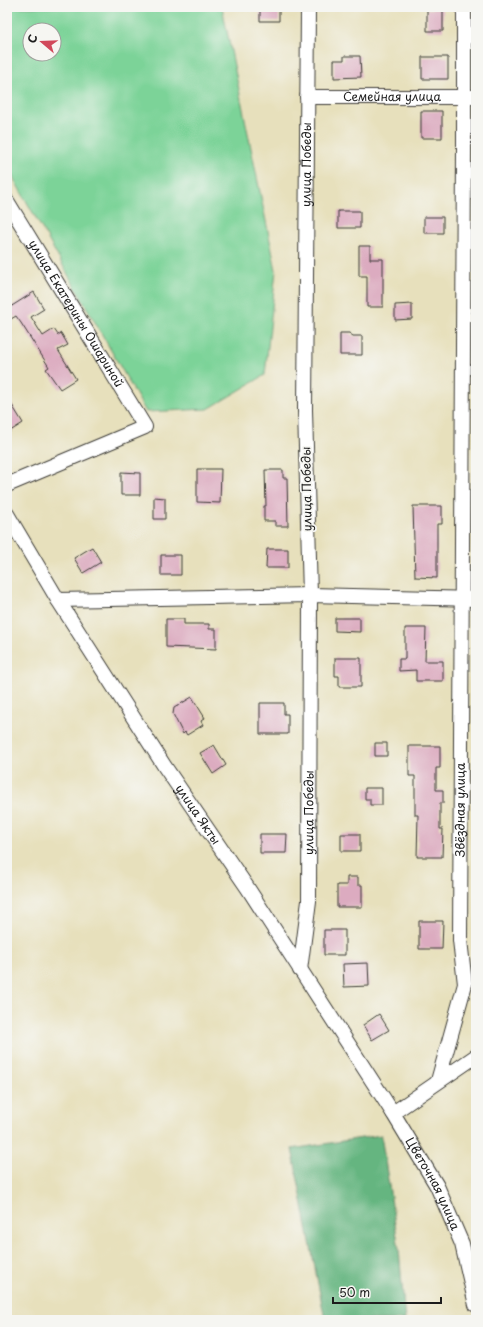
<svg xmlns="http://www.w3.org/2000/svg" width="483" height="1327" viewBox="0 0 483 1327" font-family="'Playpen Sans',sans-serif">
  <style>
    .green { fill: #7cd398; stroke: #4c785a; fill-rule: evenodd }
    .forest { fill: #65b580; stroke: #40684e }
    .building { fill: #dcabc0 }
    .lines { fill: none; stroke-linecap: round; stroke-linejoin: round }
    .minor-casing { stroke: #3a3934; stroke-width: 16 }
    .minor { stroke: #fff; stroke-width: 14 }
    .labels { text-anchor: middle; stroke-width: 3.5; stroke-linejoin: round; paint-order: stroke }
    .street-label { font-size: 12px; fill: #1c1c1c; stroke: #f6f6f2 }
  </style>
  <rect width="100%" height="100%" fill="#f6f6f2"/>
  <filter id="ink" filterUnits="userSpaceOnUse"><feTurbulence type="fractalNoise" baseFrequency=".025" numOctaves="2"/><feDisplacementMap in="SourceGraphic" scale="8" xChannelSelector="R" yChannelSelector="G"/><feConvolveMatrix kernelMatrix="1 2 1 2 8 2 1 2 1" color-interpolation-filters="sRGB"/></filter>
  <filter id="wash" filterUnits="userSpaceOnUse"><feTurbulence type="fractalNoise" baseFrequency=".012" numOctaves="4" result="noise"/><feDisplacementMap in="SourceGraphic" scale="16" xChannelSelector="R" yChannelSelector="G"/><feGaussianBlur stdDeviation="0.9" result="paint"/><feColorMatrix in="noise" values="0 0 0 0 0 0 0 0 0 0 0 0 0 0 0 0 0 1.4 0 .05"/><feComposite in="paint" operator="in"/></filter>
  <g filter="url(#wash)">
    <rect width="100%" height="100%" fill="#e7e0bc"/>
    <path class="green" d="M 7,7 L 222,7 L 276,270 L 265,375 L 208,409 L 146,412 L 7,167 ZM 30,30 L 54,30 L 54,54 L 30,54 Z"/>
    <path class="forest" d="M 381,1135 L 399,1249 L 405,1320 L 325,1320 L 292,1149 Z"/>
    <g id="blocks">
      <path class="building" d="M 260,7 L 279,7 L 279,21 L 260,21 Z
        M 427,9 L 443,9 L 443,31 L 427,31 Z
        M 344,56 L 360,56 L 361,77 L 334,78 L 334,60 L 344,60 Z
        M 422,57 L 448,57 L 448,79 L 422,79 Z
        M 421,111 L 442,111 L 442,138 L 421,138 Z
        M 338,211 L 360,211 L 360,228 L 338,228 Z
        M 424,217 L 443,217 L 443,233 L 424,233 Z
        M 359,246 L 370,246 L 370,259 L 383,259 L 383,307 L 367,307 L 367,276 L 359,276 Z
        M 34,292 L 44,309 L 31,317 L 43,336 L 54,329 L 58,335 L 61,333 L 68,345 L 58,350 L 76,379 L 60,389 L 46,369 L 49,367 L 21,323 L 16,316 L 11,319 L 7,313 L 7,309 Z
        M 412,304 L 412,319 L 395,320 L 395,305 Z
        M 340,333 L 349,333 L 353,336 L 362,336 L 362,355 L 340,355 Z
        M 7,397 L 23,423 L 7,433 Z
        M 197,469 L 221,469 L 220,503 L 197,502 Z
        M 265,470 L 283,470 L 283,478 L 287,478 L 288,526 L 275,526 L 275,521 L 264,521 L 264,506 L 266,506 Z
        M 121,472 L 140,473 L 140,495 L 121,495 Z
        M 154,497 L 165,498 L 165,519 L 154,519 Z
        M 413,506 L 442,506 L 442,524 L 437,524 L 437,578 L 415,577 Z
        M 92,547 L 101,562 L 83,573 L 74,558 Z
        M 267,549 L 288,549 L 288,568 L 266,568 Z
        M 161,555 L 181,555 L 181,575 L 161,575 Z
        M 335,618 L 360,618 L 360,632 L 335,631 Z
        M 166,619 L 184,619 L 184,624 L 209,624 L 209,629 L 216,629 L 216,649 L 166,647 Z
        M 405,628 L 426,628 L 425,661 L 443,661 L 443,681 L 416,681 L 416,670 L 399,671 L 399,659 L 405,659 Z
        M 335,658 L 361,658 L 361,687 L 339,687 L 339,676 L 335,676 Z
        M 192,697 L 205,718 L 201,721 L 203,725 L 187,735 L 185,732 L 183,734 L 173,714 L 174,708 Z
        M 260,703 L 284,703 L 284,714 L 288,714 L 288,734 L 260,734 Z
        M 375,743 L 387,743 L 387,756 L 375,756 Z
        M 214,745 L 226,765 L 213,774 L 200,753 Z
        M 409,746 L 440,746 L 440,768 L 436,768 L 436,790 L 443,790 L 443,803 L 440,803 L 440,829 L 443,829 L 442,857 L 417,857 L 418,815 L 415,815 L 415,776 L 409,776 Z
        M 365,788 L 382,788 L 382,805 L 370,805 L 370,799 L 365,799 Z
        M 260,834 L 287,834 L 286,853 L 260,853 Z
        M 341,834 L 360,834 L 360,851 L 341,851 Z
        M 347,877 L 358,877 L 358,885 L 362,885 L 362,907 L 337,907 L 337,885 L 347,885 Z
        M 419,921 L 443,921 L 442,949 L 419,949 Z
        M 324,930 L 345,930 L 345,955 L 324,955 Z
        M 368,963 L 369,986 L 344,987 L 343,964 Z
        M 379,1014 L 389,1030 L 372,1040 L 363,1025 Z"/>
    </g>
  </g>
  <g filter="url(#ink)">
    <use href="#blocks" fill-opacity="0" stroke="#3a3934" stroke-width="1"/>
    <g class="lines">
      <g class="minor-casing">
        <g id="minor">
          <path id="s1" d="M 307,97 L 476,97"/>
          <path id="s2" d="M 7,201 L 145,427 L 7,485"/>
          <path id="s3" d="M 7,514 L 58,600 L 165,767 L 247,887 L 393,1113 L 437,1186 L 462,1244 L 476,1305"/>
          <path d="M 58,600 L 310,595 L 476,599"/>
          <path id="s4" d="M 300,970 L 309,901 L 310,595 L 305,410 L 308,7"/>
          <path id="s5" d="M 438,1081 L 465,984 L 460,940 L 464,148 L 464,7"/>
          <path d="M 393,1113 L 476,1056"/>
        </g>
      </g>
      <use href="#minor" class="minor"/>
    </g>
  </g>
  <g class="labels">
    <g class="street-label">
      <text dy="4" stroke="none"><textPath href="#s1" startOffset="85">Семейная улица</textPath></text>
      <text dy="4" stroke="none"><textPath href="#s4" startOffset="806">улица Победы</textPath></text>
      <text dy="4" stroke="none"><textPath href="#s2" startOffset="132">улица Екатерины Ошариной</textPath></text>
      <text transform="translate(307 489) rotate(-91)" y="4">улица Победы</text>
      <text dy="4" stroke="none"><textPath href="#s5" startOffset="275">Звёздная улица</textPath></text>
      <text dy="4" stroke="none"><textPath href="#s4" startOffset="158">улица Победы</textPath></text>
      <text dy="4" stroke="none"><textPath href="#s3" startOffset="356">улица Якты</textPath></text>
      <text dy="4" stroke="none"><textPath href="#s3" startOffset="794">Цветочная улица</textPath></text>
    </g>
  </g>
  <rect width="483" height="1327" fill="none" stroke="#f6f6f2" stroke-width="24"/>
  <g transform="translate(42 42) rotate(289)"><circle r="19" fill="#f6f6f2" stroke="#9f9f9c"/>
  <path d="M0-3L7 15L0 10L-7 15Z" fill="#d1495b"/>
  <text y="-6" font-size="11" font-weight="bold" text-anchor="middle" fill="#1c1c1c">С</text>
  </g>
  <path d="M333 1297v6h108v-6" fill="none" stroke="#1c1c1c" stroke-width="2"/>
  <text x="339" y="1297" font-size="12" fill="#1c1c1c" stroke="#f6f6f2" stroke-width="3" paint-order="stroke">50 m</text>
</svg>
